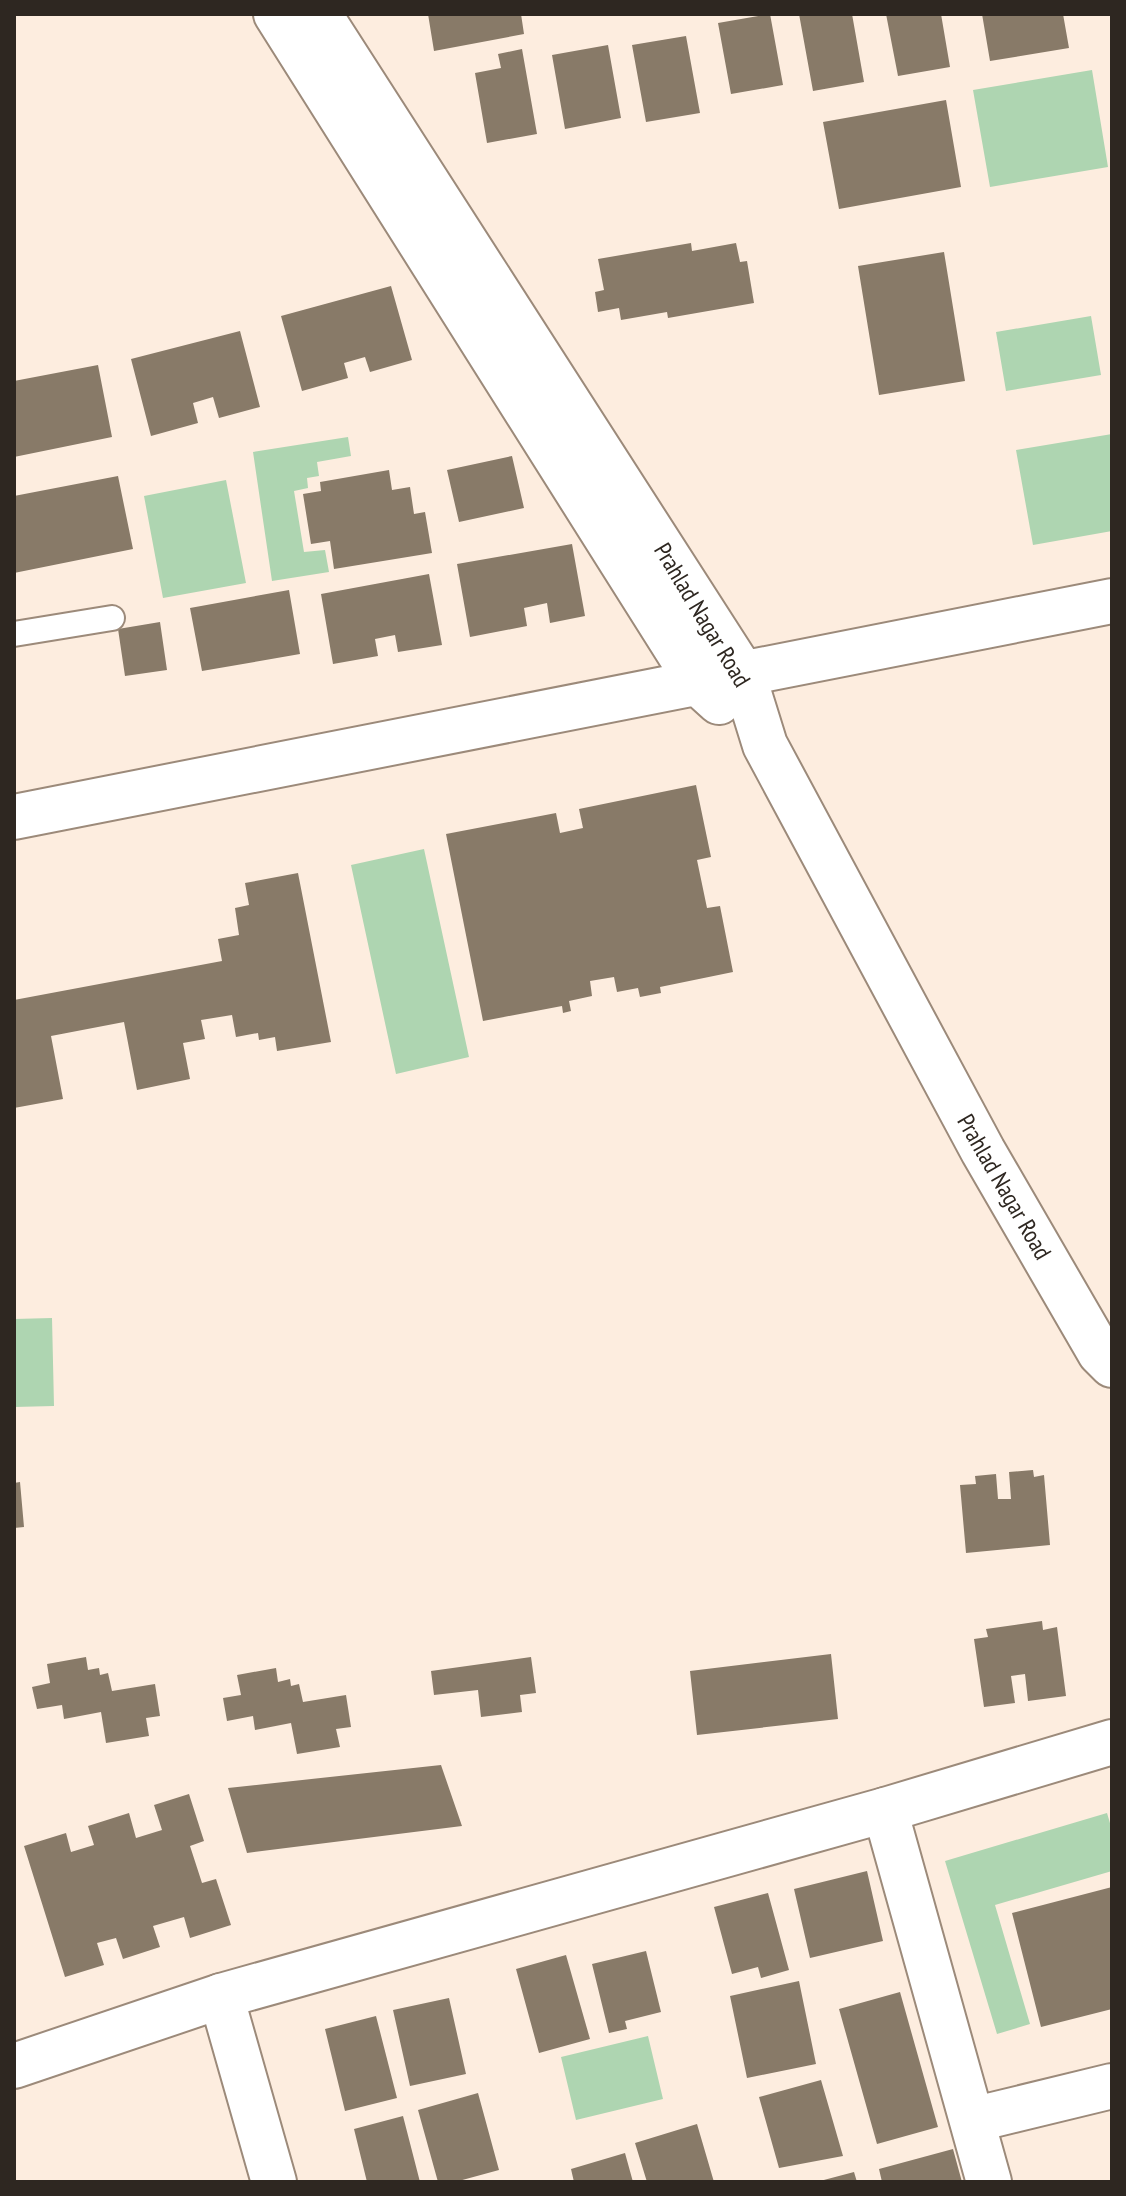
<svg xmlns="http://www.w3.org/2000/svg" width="1126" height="2196" viewBox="0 0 1126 2196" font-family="'PT Sans Narrow',sans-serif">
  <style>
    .green { fill: #aed5b1 }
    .building { fill: #887a68 }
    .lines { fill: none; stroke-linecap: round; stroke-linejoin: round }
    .lane-casing { stroke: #9c8a7a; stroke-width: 28 }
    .street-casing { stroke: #9c8a7a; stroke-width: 48 }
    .secondary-casing { stroke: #9c8a7a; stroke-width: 48 }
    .lane { stroke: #fff; stroke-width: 24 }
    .street { stroke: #fff; stroke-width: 44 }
    .secondary { stroke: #fff; stroke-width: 44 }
    .labels { text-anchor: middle; stroke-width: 8; stroke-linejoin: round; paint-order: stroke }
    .street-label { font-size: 24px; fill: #2e2721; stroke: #fff }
  </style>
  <rect width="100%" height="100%" fill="#fdeddf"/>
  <path class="green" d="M 1092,70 L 1108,167 L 990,187 L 973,90 Z
    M 1091,316 L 1101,375 L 1006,391 L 996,332 Z
    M 1112,434 L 1112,531 L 1033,545 L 1016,450 Z
    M 348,437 L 351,456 L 317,462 L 319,476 L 307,478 L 308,488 L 294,491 L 304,552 L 325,550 L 329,572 L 272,581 L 253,452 Z
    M 226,480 L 246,583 L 163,598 L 144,496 Z
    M 424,849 L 469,1057 L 396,1074 L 351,865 Z
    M 52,1318 L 54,1406 L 14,1407 L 14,1319 Z
    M 1107,1813 L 1112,1830 L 1112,1871 L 995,1905 L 1030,2024 L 997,2034 L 945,1861 Z
    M 648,2036 L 663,2099 L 576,2120 L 561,2057 Z"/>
  <path class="building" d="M 428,14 L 521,14 L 524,34 L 434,51 Z
    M 770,14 L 783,85 L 731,94 L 718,23 Z
    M 799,14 L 852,14 L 864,82 L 813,91 Z
    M 886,14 L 941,14 L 950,67 L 898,76 Z
    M 982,14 L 1063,14 L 1069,48 L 990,61 Z
    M 686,36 L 700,113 L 646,122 L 632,45 Z
    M 608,45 L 621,118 L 565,129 L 552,55 Z
    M 522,49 L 537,134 L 487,143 L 475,73 L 501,68 L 498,54 Z
    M 946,100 L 961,187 L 839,209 L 823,122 Z
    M 691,243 L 692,251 L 736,243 L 740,262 L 747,261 L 754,303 L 668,318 L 667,312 L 621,320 L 619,308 L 598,312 L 595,292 L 604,290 L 598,259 Z
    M 944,252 L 965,381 L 879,395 L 858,266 Z
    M 391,286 L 412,360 L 370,372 L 365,357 L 344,363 L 348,378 L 302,391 L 281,316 Z
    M 240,331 L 260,407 L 219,418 L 213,397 L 193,403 L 198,423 L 151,436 L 131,359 Z
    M 98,365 L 112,437 L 14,457 L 14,381 Z
    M 512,456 L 524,508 L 459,522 L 447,470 Z
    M 389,470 L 392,490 L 410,487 L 414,514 L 425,512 L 432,553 L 334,569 L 330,541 L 311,544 L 303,494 L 321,491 L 320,482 Z
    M 118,476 L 133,549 L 14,573 L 14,496 Z
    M 572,544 L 585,616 L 550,623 L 547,603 L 524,608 L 527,626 L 470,637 L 457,564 Z
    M 429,574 L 442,645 L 398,652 L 395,635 L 375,639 L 378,656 L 333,664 L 321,594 Z
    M 289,590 L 300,654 L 202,671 L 190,608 Z
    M 160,622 L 167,670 L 125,676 L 118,629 Z
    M 696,785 L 711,857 L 697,860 L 707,908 L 720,906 L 733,972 L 660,987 L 661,993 L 640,997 L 638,988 L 617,992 L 614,977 L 590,981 L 592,996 L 569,1001 L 571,1011 L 563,1013 L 562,1006 L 483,1021 L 446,834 L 556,813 L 560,833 L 583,828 L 579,809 Z
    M 298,873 L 331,1042 L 277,1051 L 275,1037 L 259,1040 L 258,1033 L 236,1037 L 232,1015 L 201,1020 L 205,1039 L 183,1043 L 190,1079 L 137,1090 L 124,1022 L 51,1036 L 63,1099 L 14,1108 L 14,1000 L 222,961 L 218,939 L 239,935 L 235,908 L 249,905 L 245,883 Z
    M 1033,1470 L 1034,1477 L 1044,1475 L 1050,1545 L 966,1553 L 960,1485 L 976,1484 L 975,1476 L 996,1474 L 998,1499 L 1011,1499 L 1009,1472 Z
    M 20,1482 L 24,1527 L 14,1528 L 14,1483 Z
    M 1042,1621 L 1043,1630 L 1057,1627 L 1066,1696 L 1028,1701 L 1025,1674 L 1011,1676 L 1015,1703 L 984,1707 L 974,1639 L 988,1637 L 986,1629 Z
    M 831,1654 L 838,1719 L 697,1735 L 690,1671 Z
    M 86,1657 L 88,1670 L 99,1668 L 100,1675 L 108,1673 L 112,1691 L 155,1684 L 160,1716 L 146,1718 L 149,1736 L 106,1743 L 101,1712 L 64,1719 L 62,1705 L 37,1709 L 32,1687 L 50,1683 L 47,1664 Z
    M 531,1657 L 536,1693 L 520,1695 L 522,1712 L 481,1717 L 478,1690 L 434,1695 L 431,1671 Z
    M 276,1668 L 278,1682 L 290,1679 L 291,1686 L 299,1684 L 303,1702 L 346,1695 L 351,1727 L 336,1729 L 340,1747 L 297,1754 L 291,1723 L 255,1730 L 253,1716 L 227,1721 L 223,1698 L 241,1695 L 237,1675 Z
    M 441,1765 L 462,1826 L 247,1853 L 228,1788 Z
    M 189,1794 L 204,1841 L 190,1846 L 202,1883 L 216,1879 L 231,1925 L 190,1938 L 184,1917 L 153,1926 L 160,1947 L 123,1959 L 116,1938 L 97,1943 L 104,1965 L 65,1977 L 24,1846 L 66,1833 L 71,1852 L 94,1845 L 88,1826 L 129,1813 L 136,1838 L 162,1830 L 154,1805 Z
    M 867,1871 L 883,1941 L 810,1958 L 794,1889 Z
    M 1112,1887 L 1112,2009 L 1041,2027 L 1012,1913 Z
    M 768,1893 L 789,1970 L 761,1978 L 758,1967 L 732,1974 L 714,1907 Z
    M 646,1951 L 661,2012 L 625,2021 L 627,2029 L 609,2033 L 592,1964 Z
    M 566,1955 L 590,2039 L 539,2053 L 516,1969 Z
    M 799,1981 L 816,2064 L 747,2078 L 730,1996 Z
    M 900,1992 L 938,2127 L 877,2144 L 839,2009 Z
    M 449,1998 L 466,2074 L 410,2086 L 393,2010 Z
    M 376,2016 L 397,2098 L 345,2111 L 325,2029 Z
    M 821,2080 L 843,2156 L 779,2168 L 759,2097 Z
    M 478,2093 L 499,2170 L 455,2182 L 438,2182 L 418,2110 Z
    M 403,2116 L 420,2182 L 367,2182 L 354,2129 Z
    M 697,2124 L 714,2182 L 647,2182 L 635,2143 Z
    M 953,2149 L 962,2182 L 882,2182 L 879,2169 Z
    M 625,2153 L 633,2182 L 574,2182 L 571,2169 Z
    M 854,2172 L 857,2182 L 820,2182 L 820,2181 Z"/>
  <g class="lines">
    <g class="lane-casing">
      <path id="lane" d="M 14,634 L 112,618"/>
    </g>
    <g class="street-casing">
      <path id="street" d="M 885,1810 L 989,2182
        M 221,1996 L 274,2182
        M 972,2120 L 1112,2086"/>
    </g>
    <g class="secondary-casing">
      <path id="secondary" d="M 276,14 L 698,683 L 719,702
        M 319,14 L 743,674 L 765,745 L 983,1151 L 1100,1353 L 1112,1365
        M 14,817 L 1112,601
        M 14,2066 L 221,1996 L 885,1810 L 1112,1742"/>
    </g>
    <use href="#lane" class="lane"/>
    <use href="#street" class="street"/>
    <use href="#secondary" class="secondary"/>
  </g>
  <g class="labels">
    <g class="street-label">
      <text transform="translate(702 615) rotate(59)" y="8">Prahlad Nagar Road</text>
      <text transform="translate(1004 1187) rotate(60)" y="8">Prahlad Nagar Road</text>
    </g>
  </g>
  <rect width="1126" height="2196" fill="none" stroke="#2e2721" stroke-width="32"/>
</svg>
